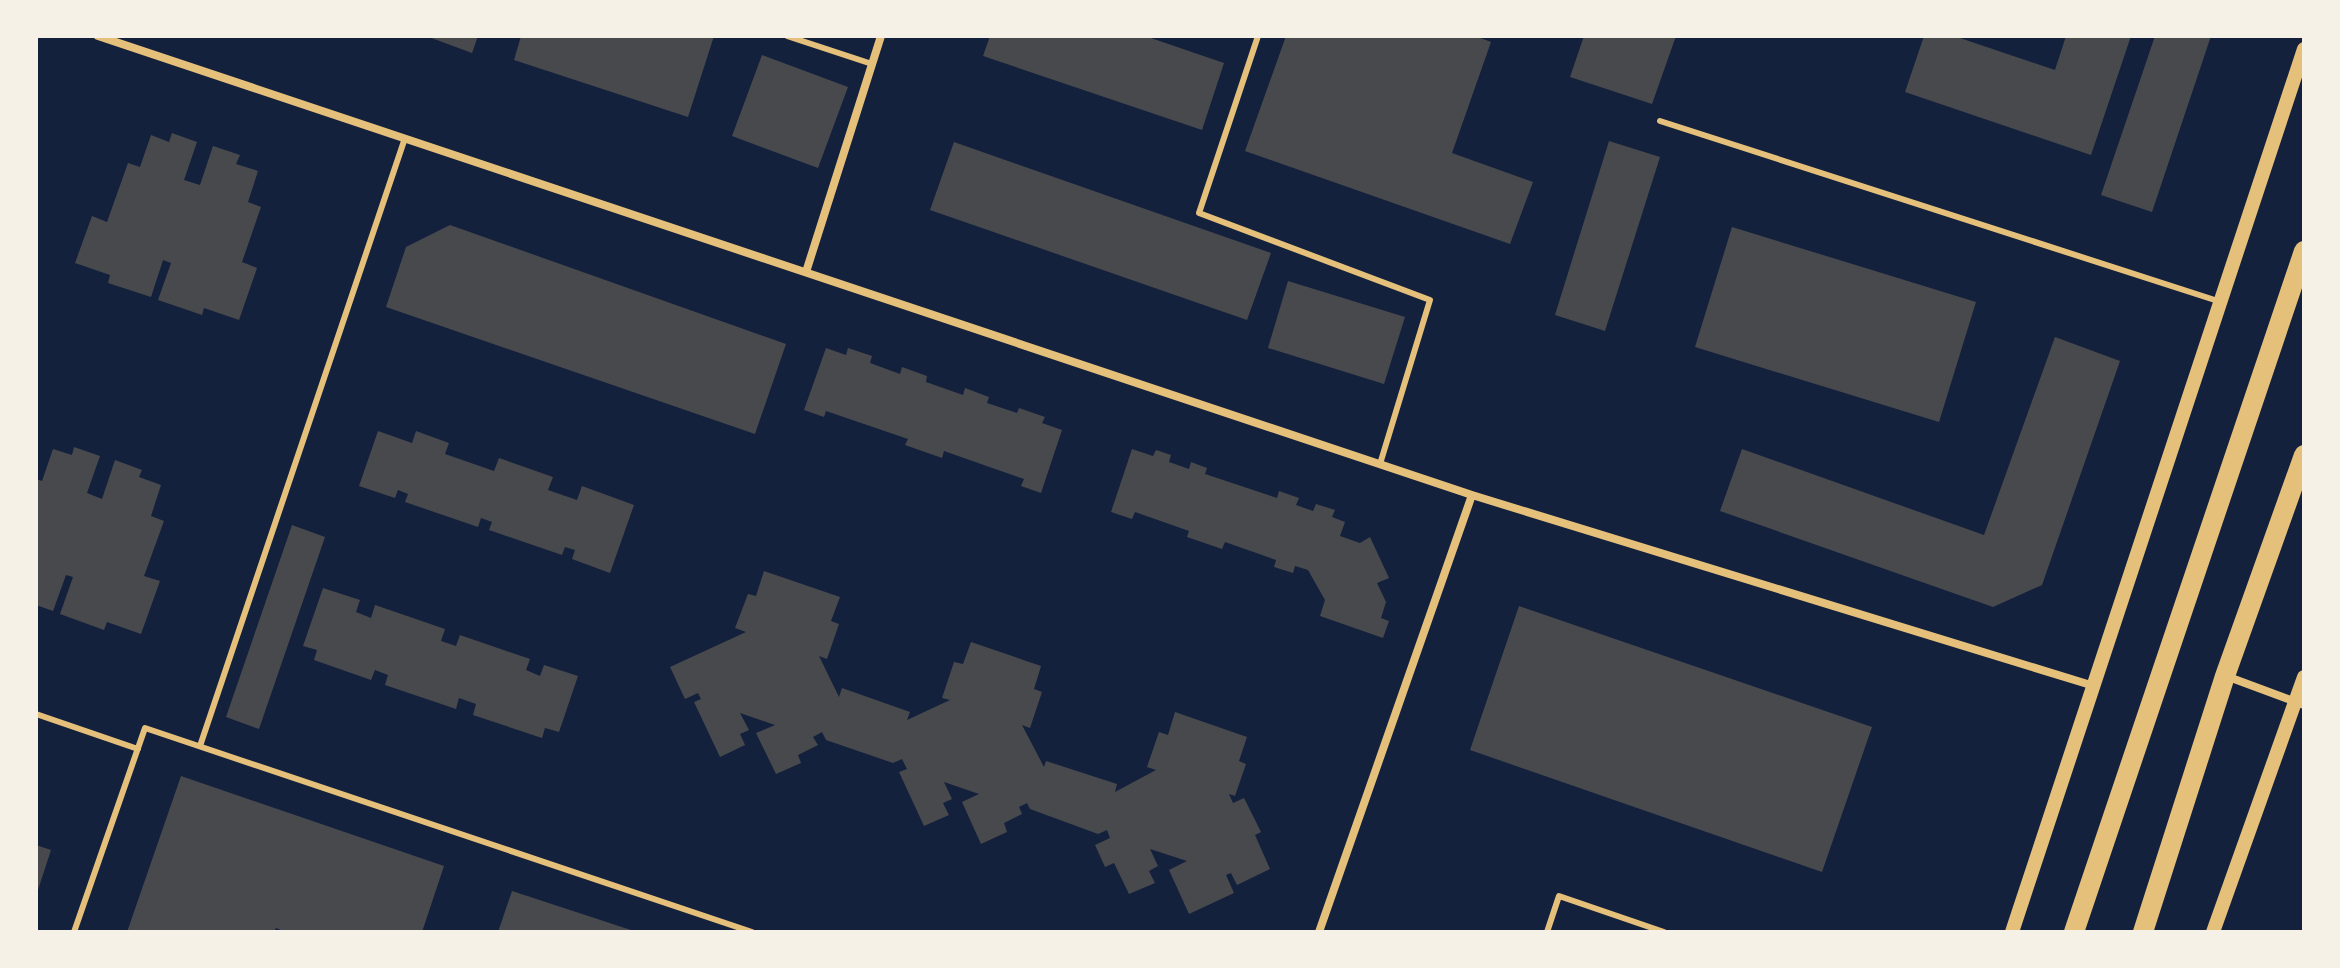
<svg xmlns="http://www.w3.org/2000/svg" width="2340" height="968" viewBox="0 0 2340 968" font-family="'Archivo Narrow',sans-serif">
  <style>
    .building { fill: #48494c }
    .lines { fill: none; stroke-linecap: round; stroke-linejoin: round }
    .service { stroke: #e5c07b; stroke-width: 6 }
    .minor { stroke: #e5c07b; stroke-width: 8 }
    .tertiary { stroke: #e5c07b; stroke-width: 14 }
    .primary { stroke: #e5c07b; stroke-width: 20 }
  </style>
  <rect width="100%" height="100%" fill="#14213d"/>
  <path class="building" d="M 426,36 L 478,36 L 472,53 Z
    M 521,36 L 714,36 L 688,117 L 514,60 Z
    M 990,36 L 1145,36 L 1224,63 L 1202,130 L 983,56 Z
    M 1286,36 L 1475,36 L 1491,42 L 1452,153 L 1533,182 L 1510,244 L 1245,151 Z
    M 1584,36 L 1676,36 L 1652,104 L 1570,77 Z
    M 1924,36 L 1954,36 L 2055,70 L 2066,36 L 2131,36 L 2091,155 L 1905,92 Z
    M 2155,36 L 2211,36 L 2152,212 L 2101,195 Z
    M 762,55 L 848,87 L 818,168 L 732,136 Z
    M 172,133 L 197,142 L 184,180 L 200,185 L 213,146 L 240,155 L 236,164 L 258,171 L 248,202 L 261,207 L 242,262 L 257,268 L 239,320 L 204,308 L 202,315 L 158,300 L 171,263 L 163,260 L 151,297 L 108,283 L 110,275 L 75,263 L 92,216 L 107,222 L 128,163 L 140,167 L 151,135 L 169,142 Z
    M 1609,141 L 1660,157 L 1605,331 L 1555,315 Z
    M 954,142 L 1271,253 L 1247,320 L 930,210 Z
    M 450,225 L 786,344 L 755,434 L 386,307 L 406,247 Z
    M 1732,227 L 1976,302 L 1939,422 L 1695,347 Z
    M 1288,281 L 1405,317 L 1384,384 L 1268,348 Z
    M 2055,337 L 2120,361 L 2042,585 L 1993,607 L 1720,511 L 1742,449 L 1984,535 Z
    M 826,348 L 846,355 L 848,348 L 872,356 L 870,363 L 900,374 L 902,367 L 927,376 L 926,382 L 963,395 L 965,388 L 989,397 L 987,403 L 1017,413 L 1019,408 L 1045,417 L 1042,423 L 1062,430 L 1041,493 L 1021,486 L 1024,479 L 944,451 L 942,458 L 905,445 L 908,439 L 826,411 L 824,417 L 804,410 Z
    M 378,431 L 412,443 L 416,431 L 449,443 L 445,454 L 494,471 L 499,458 L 553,477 L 548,490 L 577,500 L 582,486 L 634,505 L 610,573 L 572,559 L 575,550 L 565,547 L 562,555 L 489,530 L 492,522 L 481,518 L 478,527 L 405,502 L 408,494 L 398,490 L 395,498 L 359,486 Z
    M 74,447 L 100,456 L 87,493 L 102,499 L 115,460 L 142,470 L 139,477 L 161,485 L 151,516 L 164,521 L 144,576 L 160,581 L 141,634 L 107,622 L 104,630 L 60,614 L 73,577 L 66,575 L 53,611 L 36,605 L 36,479 L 42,481 L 53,449 L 72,455 Z
    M 1132,449 L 1153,456 L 1156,450 L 1171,455 L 1169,462 L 1189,469 L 1191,462 L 1207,468 L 1205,474 L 1277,498 L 1279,491 L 1299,498 L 1296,505 L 1313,511 L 1316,504 L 1335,510 L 1332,517 L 1345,522 L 1340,536 L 1360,543 L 1370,537 L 1389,578 L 1377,583 L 1386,602 L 1381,618 L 1389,621 L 1383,638 L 1320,616 L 1325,600 L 1308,570 L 1295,566 L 1293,573 L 1274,567 L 1276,560 L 1225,542 L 1222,549 L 1187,537 L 1189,531 L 1135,512 L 1132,519 L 1111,512 Z
    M 292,525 L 325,537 L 259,729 L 226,717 Z
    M 764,571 L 840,597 L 831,621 L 839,624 L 827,659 L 819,656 L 839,697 L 842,688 L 910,712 L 907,720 L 950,700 L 942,698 L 954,662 L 963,664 L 971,642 L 1041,666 L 1034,689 L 1042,692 L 1030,728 L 1022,725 L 1044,767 L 1046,761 L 1117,784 L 1115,792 L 1156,770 L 1147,767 L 1159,732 L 1168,735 L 1175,712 L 1247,737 L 1239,761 L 1246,764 L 1235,796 L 1229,794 L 1233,803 L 1244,798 L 1261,832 L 1255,835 L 1270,869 L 1237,885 L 1231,873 L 1226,875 L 1234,893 L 1189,914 L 1169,870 L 1187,861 L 1150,849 L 1158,866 L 1149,871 L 1155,883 L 1129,894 L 1114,863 L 1105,867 L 1095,845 L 1110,838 L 1107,830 L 1098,834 L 1030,809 L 1027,803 L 1019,807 L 1022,814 L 1004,823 L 1007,832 L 981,844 L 962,802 L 979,794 L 944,782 L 952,799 L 943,803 L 949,815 L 924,826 L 899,772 L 907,769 L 902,759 L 893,763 L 826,740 L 822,732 L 813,737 L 818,745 L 798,755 L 801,763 L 776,774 L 756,733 L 775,725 L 740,713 L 749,730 L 740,734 L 745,745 L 720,757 L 694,702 L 701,699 L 698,693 L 685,699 L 670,667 L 746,632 L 735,628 L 748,594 L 756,596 Z
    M 323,588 L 360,600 L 356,612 L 371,618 L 375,605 L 445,629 L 441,641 L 456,646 L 460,635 L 530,659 L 526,670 L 540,676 L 544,665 L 578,676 L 559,732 L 545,728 L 542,738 L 473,715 L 476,704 L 459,698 L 456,709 L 385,685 L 388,675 L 375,670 L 371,680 L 314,660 L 317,650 L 303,646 Z
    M 1519,606 L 1872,727 L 1822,872 L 1470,750 Z
    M 181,776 L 444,866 L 422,932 L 286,932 L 276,928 L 274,932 L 127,932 Z
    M 36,845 L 51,850 L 37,893 L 36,893 Z
    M 512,891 L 634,931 L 634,932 L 498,932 Z"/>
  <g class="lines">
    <path class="service" d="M 787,36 L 872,64
      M 1258,36 L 1199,213 L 1430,300 L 1380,464
      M 1660,121 L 2221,302
      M 36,714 L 138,749
      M 200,746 L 405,138
      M 74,932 L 145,728 L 752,932
      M 1547,932 L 1559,896 L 1664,932"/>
    <path class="minor" d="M 98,36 L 1472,495 L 2094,686
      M 806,272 L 881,36
      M 2226,676 L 2304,705
      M 1319,932 L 1472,495"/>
    <path class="tertiary" d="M 2012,932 L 2304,49
      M 2213,932 L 2304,677"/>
    <path class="primary" d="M 2074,932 L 2304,251
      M 2143,932 L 2225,676 L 2304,455"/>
  </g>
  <rect width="2340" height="968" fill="none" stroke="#f6f1e7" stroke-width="76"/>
</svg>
